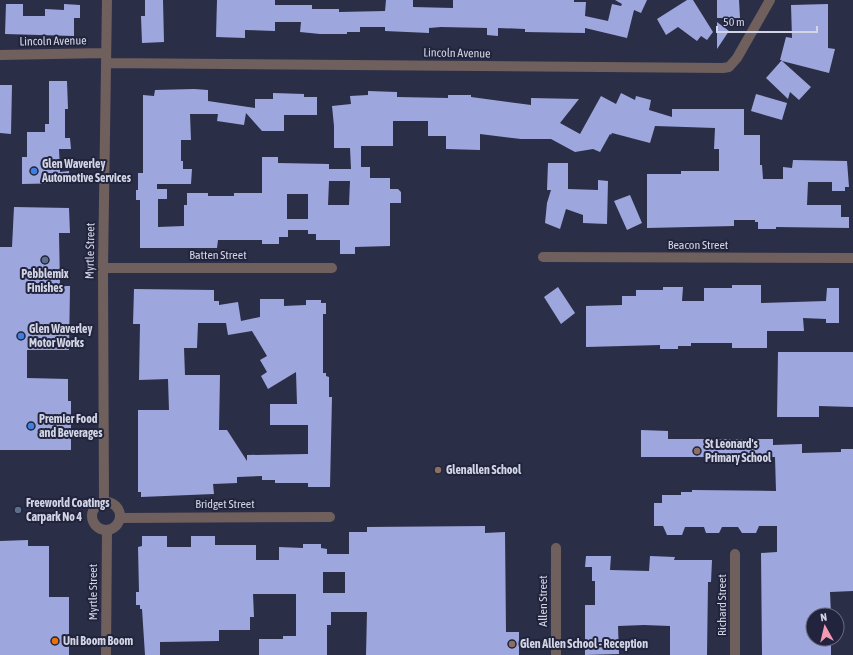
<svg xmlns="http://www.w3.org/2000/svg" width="853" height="655" viewBox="0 0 853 655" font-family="'Asap Condensed',sans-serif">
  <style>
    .building { fill: #9ea7dd; fill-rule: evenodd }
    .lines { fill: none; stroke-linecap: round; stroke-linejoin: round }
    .street { stroke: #6f605e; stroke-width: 10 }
    .shop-dot { fill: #3f7fe0; stroke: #21243c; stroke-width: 1.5 }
    .service-dot { fill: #5c6f8a; stroke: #21243c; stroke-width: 1.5 }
    .education-dot { fill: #8d6e63; stroke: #21243c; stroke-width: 1.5 }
    .food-dot { fill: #e8710a; stroke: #21243c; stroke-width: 1.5 }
    .labels { text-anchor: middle; stroke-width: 4; stroke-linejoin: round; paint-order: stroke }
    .street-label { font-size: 12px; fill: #d2d5e5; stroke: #21243c }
    .poi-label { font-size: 12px; font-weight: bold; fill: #d2d5e5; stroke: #21243c; text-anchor: start }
  </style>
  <rect width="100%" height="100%" fill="#2b2e47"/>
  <path class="building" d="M 145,0 L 163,0 L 164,42 L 142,43 L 141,16 L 145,16 Z
    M 217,0 L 275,0 L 275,5 L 312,5 L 312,9 L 339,9 L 339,12 L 385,11 L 386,0 L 413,0 L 413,7 L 453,8 L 453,0 L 574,0 L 574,2 L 586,2 L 585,16 L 608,21 L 612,4 L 621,6 L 622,4 L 615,0 L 647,0 L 641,13 L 634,10 L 627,38 L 585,28 L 585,33 L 525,32 L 525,29 L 498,28 L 498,36 L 487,35 L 487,28 L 441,27 L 429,28 L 429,33 L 385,31 L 385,27 L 360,27 L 360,32 L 347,32 L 347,34 L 320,34 L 300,32 L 301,22 L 275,22 L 275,31 L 245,30 L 245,38 L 216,37 Z
    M 687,0 L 693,0 L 713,32 L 707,40 L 701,36 L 697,41 L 678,27 L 666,35 L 657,19 Z
    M 717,0 L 739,0 L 740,18 L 717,18 Z
    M 6,4 L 23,4 L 23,16 L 45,16 L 45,9 L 64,10 L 64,4 L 80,5 L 80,18 L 74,18 L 74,36 L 5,34 Z
    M 828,4 L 828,48 L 835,49 L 829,73 L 782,61 L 811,87 L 799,100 L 790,92 L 788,99 L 766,78 L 782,60 L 780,60 L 786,37 L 792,38 L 791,5 Z
    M 717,22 L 729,31 L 717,49 Z
    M 49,81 L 67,81 L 68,109 L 65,109 L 65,138 L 70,138 L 71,149 L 59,149 L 60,172 L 69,171 L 70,183 L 22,184 L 22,157 L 27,157 L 27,132 L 45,132 L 45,124 L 49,124 Z
    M 0,85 L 12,85 L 11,134 L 0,133 Z
    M 194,89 L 208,90 L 208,101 L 255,108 L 255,99 L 273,99 L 273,93 L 304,94 L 304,97 L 317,97 L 317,115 L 284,115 L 284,131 L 262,131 L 246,113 L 244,125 L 217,121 L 218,114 L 190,114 L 191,140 L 181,140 L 181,161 L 183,161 L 183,169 L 192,169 L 191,184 L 157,184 L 157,189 L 167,189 L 167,199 L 158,199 L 158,227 L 184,226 L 184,205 L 187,205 L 187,193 L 208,193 L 208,196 L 234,196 L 234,193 L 262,193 L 262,157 L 278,157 L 278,163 L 329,164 L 329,169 L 351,169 L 350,148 L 334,148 L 334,126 L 332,106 L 351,104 L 350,96 L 368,95 L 368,91 L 397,92 L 397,97 L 448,98 L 448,95 L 471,95 L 471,97 L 531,105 L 531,98 L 579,99 L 560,123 L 580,134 L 601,96 L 616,104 L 621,93 L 635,100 L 636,96 L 651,100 L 649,110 L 672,117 L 672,109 L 744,109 L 744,135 L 760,135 L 760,165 L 762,165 L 763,179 L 783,179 L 783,167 L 792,168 L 793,160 L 847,161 L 849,187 L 845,187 L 845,191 L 832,191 L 832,182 L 808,182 L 807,205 L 841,205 L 841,217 L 849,217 L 849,228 L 776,227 L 776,229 L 758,229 L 758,222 L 755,222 L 755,220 L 734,220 L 734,226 L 647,228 L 647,174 L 681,174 L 681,171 L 719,171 L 719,149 L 714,149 L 715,128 L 655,126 L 650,143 L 612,133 L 611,135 L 610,134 L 600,152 L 593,149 L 575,152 L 551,139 L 521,139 L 480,134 L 480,150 L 446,149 L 446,136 L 428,136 L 428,121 L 393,121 L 393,146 L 361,146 L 361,167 L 370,167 L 370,178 L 390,178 L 390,189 L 398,189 L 401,192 L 401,203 L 390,203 L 390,246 L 355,247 L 355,254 L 340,254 L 340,240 L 316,240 L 316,234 L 308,234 L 308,230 L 288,230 L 288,237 L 279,237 L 279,244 L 262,244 L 262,240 L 218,240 L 217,248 L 140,248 L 140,200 L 136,200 L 136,190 L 138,190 L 138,173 L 143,173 L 143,95 L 154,96 L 155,90 ZM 329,181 L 350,181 L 349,205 L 328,205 ZM 287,194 L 308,194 L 308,219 L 287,219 Z
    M 756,94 L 787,103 L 782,120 L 751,111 Z
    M 548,163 L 568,163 L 568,189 L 598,190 L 598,180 L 608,181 L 607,224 L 583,223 L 583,215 L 566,209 L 560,229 L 545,223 L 547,203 L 551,190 L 547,190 Z
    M 630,195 L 642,223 L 627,230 L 614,201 Z
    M 14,207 L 69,208 L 70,233 L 59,233 L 60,286 L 70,286 L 69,350 L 27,350 L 27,378 L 68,379 L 68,401 L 71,401 L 71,450 L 0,450 L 0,247 L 12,247 Z
    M 732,285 L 761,285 L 761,303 L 826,301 L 827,288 L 839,288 L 839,323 L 826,323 L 826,319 L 803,318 L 804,331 L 767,331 L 767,348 L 732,348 L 732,343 L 691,343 L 691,346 L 678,346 L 678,349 L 660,349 L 660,345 L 586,347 L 586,306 L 622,305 L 622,296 L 636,296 L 636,290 L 663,290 L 663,287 L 683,287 L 682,301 L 704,301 L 704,288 L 732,288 Z
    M 558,287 L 575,313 L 561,324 L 544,297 Z
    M 134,289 L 214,290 L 214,301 L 219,301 L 219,305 L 238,302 L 241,321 L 260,317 L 260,299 L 284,299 L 284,306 L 306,305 L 306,300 L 321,300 L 321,303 L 326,303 L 326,314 L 323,314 L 323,373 L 326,373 L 326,376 L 329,377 L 329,397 L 332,397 L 330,487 L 308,487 L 308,483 L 275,483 L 275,480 L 262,480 L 262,476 L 237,477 L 237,483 L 213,484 L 214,494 L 141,497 L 141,492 L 138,492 L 138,410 L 169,410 L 168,379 L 139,380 L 140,324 L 133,324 ZM 198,323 L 226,323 L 228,335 L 252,331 L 267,356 L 260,360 L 267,372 L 261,376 L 268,389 L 296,372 L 297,404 L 270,404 L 270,425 L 308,425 L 308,454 L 247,455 L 247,461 L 227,430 L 219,430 L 220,375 L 185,375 L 184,348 L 197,348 Z
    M 778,352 L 853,352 L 853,407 L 819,406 L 819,417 L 777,417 Z
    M 641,430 L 668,431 L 668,439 L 773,439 L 773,445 L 802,444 L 802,453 L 841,452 L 841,449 L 853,449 L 853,591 L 830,592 L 831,615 L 813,615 L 813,639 L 831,639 L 831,655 L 762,655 L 761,553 L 777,552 L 777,526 L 759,526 L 756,533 L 742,533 L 738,527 L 722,527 L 719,533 L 706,533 L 704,527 L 685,527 L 682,535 L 667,535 L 663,526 L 654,526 L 654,503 L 662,503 L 662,495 L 681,495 L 681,492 L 692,492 L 692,490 L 776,491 L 775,457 L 641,457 Z
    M 485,526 L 485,533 L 505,532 L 506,632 L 519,632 L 519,655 L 366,655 L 367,612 L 331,612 L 331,625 L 327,625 L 327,655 L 259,655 L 259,639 L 283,639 L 283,636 L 296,636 L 296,594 L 253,594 L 254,617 L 250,617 L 250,630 L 219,630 L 219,641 L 160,642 L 160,655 L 145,655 L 142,609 L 140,609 L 140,605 L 136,605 L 136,592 L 139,592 L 138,547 L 142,546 L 142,536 L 167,536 L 167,547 L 191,547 L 191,536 L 215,536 L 215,545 L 256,545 L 256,560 L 279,560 L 279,547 L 303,548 L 303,544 L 321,544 L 321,548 L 327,549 L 327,554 L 349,554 L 349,532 L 367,532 L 367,527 ZM 323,572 L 345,572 L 345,593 L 323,593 Z
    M 28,540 L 28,546 L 49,546 L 49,597 L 69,597 L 69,655 L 0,655 L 0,541 Z
    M 586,556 L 611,556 L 610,570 L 649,571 L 650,556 L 675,557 L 674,560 L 712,560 L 711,582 L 708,582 L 707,655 L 670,655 L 670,626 L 644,625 L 618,626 L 619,654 L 585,655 L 585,605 L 595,605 L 595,581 L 592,581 L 592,567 L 585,567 Z"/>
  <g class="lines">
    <path class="street" d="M 0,55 L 106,53
      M 106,63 L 723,68 L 729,67 L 737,58 L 770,0
      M 543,257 L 853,258
      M 103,268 L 332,268
      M 104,502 L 103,268 L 107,0
      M92 516a14 14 0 1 1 28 0a14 14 0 1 1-28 0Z
      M 120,518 L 330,517
      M 735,554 L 735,655
      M 106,655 L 107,530
      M 556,655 L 556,548"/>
  </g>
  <g class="shop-dot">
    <circle cx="34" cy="171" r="4"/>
    <circle cx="21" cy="336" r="4"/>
    <circle cx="31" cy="426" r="4"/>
  </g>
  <g class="service-dot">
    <circle cx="45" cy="260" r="4"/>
    <circle cx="18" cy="510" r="4"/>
  </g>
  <g class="education-dot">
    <circle cx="697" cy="451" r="4"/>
    <circle cx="438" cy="470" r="4"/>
    <circle cx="512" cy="644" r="4"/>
  </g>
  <circle class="food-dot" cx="55" cy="641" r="4"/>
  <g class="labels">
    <g class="street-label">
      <text transform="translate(53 41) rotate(-1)" y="4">Lincoln Avenue</text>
      <text transform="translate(457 53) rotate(1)" y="4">Lincoln Avenue</text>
      <text x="698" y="249">Beacon Street</text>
      <text transform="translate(90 251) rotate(-89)" y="4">Myrtle Street</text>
      <text x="218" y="259">Batten Street</text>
      <text x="225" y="508">Bridget Street</text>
      <text transform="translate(93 592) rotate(-90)" y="4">Myrtle Street</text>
      <text transform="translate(543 601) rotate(-90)" y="4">Allen Street</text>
      <text transform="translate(722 605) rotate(-90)" y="4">Richard Street</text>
    </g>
    <g class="poi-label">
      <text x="42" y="168">Glen Waverley<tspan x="42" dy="14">Automotive Services</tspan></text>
      <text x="45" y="278" text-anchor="middle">Pebblemix<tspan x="45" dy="14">Finishes</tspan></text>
      <text x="29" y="333">Glen Waverley<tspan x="29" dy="14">Motor Works</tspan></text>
      <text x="39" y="423">Premier Food<tspan x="39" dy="14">and Beverages</tspan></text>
      <text x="705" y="448">St Leonard's<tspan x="705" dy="14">Primary School</tspan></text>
      <text x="446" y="474">Glenallen School</text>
      <text x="26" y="507">Freeworld Coatings<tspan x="26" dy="14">Carpark No 4</tspan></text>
      <text x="63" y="645">Uni Boom Boom</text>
      <text x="520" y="648">Glen Allen School - Reception</text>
    </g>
  </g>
  <g transform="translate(825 627) rotate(352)"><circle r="19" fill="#21243c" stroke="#686b80"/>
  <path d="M0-3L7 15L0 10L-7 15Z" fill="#f19ab4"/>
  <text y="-6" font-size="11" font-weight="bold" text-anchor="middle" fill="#d2d5e5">N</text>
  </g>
  <path d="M717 26v6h100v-6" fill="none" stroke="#d2d5e5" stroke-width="2"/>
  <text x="723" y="26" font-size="12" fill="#d2d5e5" stroke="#21243c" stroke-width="3" paint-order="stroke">50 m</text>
</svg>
